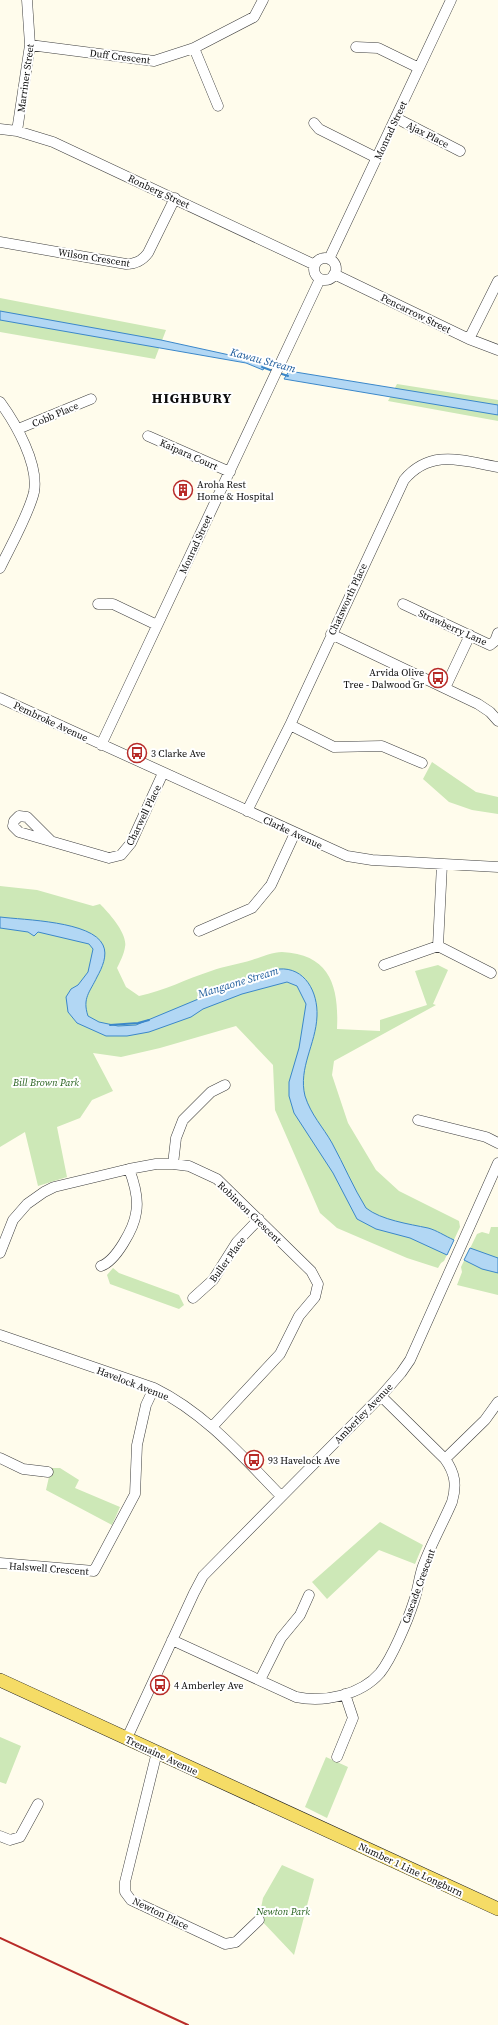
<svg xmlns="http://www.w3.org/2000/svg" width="498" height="2025" viewBox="0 0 498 2025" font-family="'Source Serif 4',serif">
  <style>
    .green { fill: #cde8b7 }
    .water { fill: #b2d7f4; stroke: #3b87c9 }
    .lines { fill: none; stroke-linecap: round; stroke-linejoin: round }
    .stream { stroke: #3b87c9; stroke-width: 2 }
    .minor-casing { stroke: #3f3f3f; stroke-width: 11 }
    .major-casing { stroke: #1d1d1d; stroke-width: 14 }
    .minor { stroke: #fff; stroke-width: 10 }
    .major { stroke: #f5dc66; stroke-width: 13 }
    .rail { stroke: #b82b28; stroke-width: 2 }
    .labels { text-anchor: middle; stroke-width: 4; stroke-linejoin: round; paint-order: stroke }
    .street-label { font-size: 10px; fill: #0c0c0c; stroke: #fff }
    .poi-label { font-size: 10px; fill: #0c0c0c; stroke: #fff; text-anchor: start }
    .park-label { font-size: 10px; font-style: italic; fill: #28621f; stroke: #fff }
    .water-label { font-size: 11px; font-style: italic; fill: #19599a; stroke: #fff }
    .district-label { font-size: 14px; font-weight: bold; letter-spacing: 1px; fill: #0c0c0c; stroke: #fff }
  </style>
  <rect width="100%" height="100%" fill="#fffcec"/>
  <path class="green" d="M 0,298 L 166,330 L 155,359 L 0,332 Z
    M 397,384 L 498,400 L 498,421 L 388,401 Z
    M 432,762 L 476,792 L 498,797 L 498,814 L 472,810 L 449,802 L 423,779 Z
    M 0,886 L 37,890 L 93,906 L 100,904 C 109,913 128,934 125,947 C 124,954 120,962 117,968 L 126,987 L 139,996 C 164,991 186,979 211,971 C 224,966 239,964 252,960 C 261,957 273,952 282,952 C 331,954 339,988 337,1029 L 380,1031 L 380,1020 L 427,1005 L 415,971 L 438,965 L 448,970 L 433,1004 L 436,1005 L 334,1061 L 332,1075 L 348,1123 L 376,1170 L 399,1191 L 459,1221 L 460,1227 L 444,1261 L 441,1263 L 438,1268 L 407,1258 L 337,1228 L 320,1213 L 275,1110 L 273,1065 L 236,1026 L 160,1048 L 121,1057 L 93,1053 L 113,1091 L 92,1100 L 80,1118 L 57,1127 L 67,1177 L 38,1186 L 25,1132 L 0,1147 Z
    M 491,1227 L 498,1227 L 498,1295 L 457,1285 L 462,1272 L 461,1267 L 477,1234 L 482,1232 L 489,1234 Z
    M 113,1268 L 119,1273 L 179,1295 L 184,1305 L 179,1309 L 110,1284 L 107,1275 Z
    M 51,1468 L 60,1468 L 79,1480 L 75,1488 L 120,1507 L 112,1525 L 46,1490 Z
    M 380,1522 L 423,1545 L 415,1564 L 379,1550 L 327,1599 L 312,1582 Z
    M 0,1737 L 21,1746 L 6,1784 L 0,1782 Z
    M 326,1757 L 348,1767 L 327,1818 L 305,1807 Z
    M 282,1865 L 314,1879 L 294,1955 L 259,1918 L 263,1898 Z"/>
  <path class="water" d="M 0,311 L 161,340 L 266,363 L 263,370 L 246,363 L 0,320 Z
    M 289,371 L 498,405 L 498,415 L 284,379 Z
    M 0,917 C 24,920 92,921 103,945 C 108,955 102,968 97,977 C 90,992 82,998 88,1016 L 99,1022 L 118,1026 L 136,1025 L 208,995 L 279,969 C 305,967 318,992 317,1016 C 316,1044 298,1068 305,1096 C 311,1115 323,1127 332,1143 C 344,1165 353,1187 366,1208 C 381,1220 409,1224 428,1228 C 436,1230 445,1236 454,1240 L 447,1255 L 410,1238 L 376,1229 L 357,1219 L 333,1173 L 294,1113 L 289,1096 L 289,1082 L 299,1048 L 306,1004 L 297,986 L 287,982 L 242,994 L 203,1009 L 191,1017 L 149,1032 L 127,1036 L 106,1036 L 77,1023 L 68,1012 L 66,997 L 71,989 L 78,985 L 88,972 L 93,949 L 89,944 L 38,932 L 34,936 L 28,932 L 0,928 Z
    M 470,1248 L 498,1258 L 498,1273 L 482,1269 L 464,1260 Z"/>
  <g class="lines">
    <path class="stream" d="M 262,367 L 273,371
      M 279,373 L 288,376
      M 110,1025 L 138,1023 L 149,1020"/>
    <g class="minor-casing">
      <path id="minor" d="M 30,45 L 154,61 L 194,48 L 254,17 L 263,0
        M 356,47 L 378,48 L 419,68
        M 194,48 L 218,106
        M 396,118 L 460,151
        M 314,123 L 319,129 L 377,158
        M 0,129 L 17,131 L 53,142 L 315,265
        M 17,131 L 30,45 L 27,0
        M 0,242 L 126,264 C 136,264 142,261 148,253 L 175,198
        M314 269a11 11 0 1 1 22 0a11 11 0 1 1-22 0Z
        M 329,259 L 451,0
        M 334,274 L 469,339 L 498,350
        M 469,339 L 498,281
        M 0,402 C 16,424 39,464 34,492 C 29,514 10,547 0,568
        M 18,429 L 91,399
        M 148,436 L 230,472
        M 98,604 L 113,604 L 157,625
        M 403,604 L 490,645 L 495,641 L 498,633
        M 331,634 L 478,704 L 490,712 L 498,721
        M 445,688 L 470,635
        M 0,698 L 347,856 L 372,860 L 498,867
        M 290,725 L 334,747 L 382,746 L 422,763
        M 101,745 L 320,279
        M 247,811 L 290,725 L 404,480 C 431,448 463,461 498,467
        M 51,841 L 27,817 L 19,816 L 14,821 L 13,826 L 19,832 L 109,858 L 121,855 L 131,843 L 163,773
        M 199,931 L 252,908 L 271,885 L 295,833
        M 438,946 L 442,864
        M 384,965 L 438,946 L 491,973
        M 418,1120 L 486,1137 L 498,1143
        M 173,1164 L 176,1138 L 183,1120 L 211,1092 L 225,1085
        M 0,1253 L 13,1220 L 27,1204 L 44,1192 L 54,1187 L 129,1169 L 156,1164 L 173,1164 L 189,1166 L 217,1179 L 311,1271 L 318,1284 L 315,1297 L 299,1316 L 280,1354 L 212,1427
        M 101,1266 C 116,1261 134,1228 136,1213 C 139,1199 134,1182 129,1169
        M 193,1298 L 213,1280 L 237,1242 L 259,1219
        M 0,1335 L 154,1388 C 205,1413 242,1456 281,1496
        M 0,1458 L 23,1469 L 48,1472
        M 445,1459 L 485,1420 L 498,1402
        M 0,1563 L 94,1571 L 135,1494 L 137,1445 L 146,1405 L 154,1388
        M 172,1640 L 296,1697 C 324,1703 361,1695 380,1673 C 392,1658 408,1620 414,1601 C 418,1590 419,1577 423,1566 C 431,1544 443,1523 452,1502 C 457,1485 455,1473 445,1459 L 381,1396
        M 260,1680 L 281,1638 L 300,1615 L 309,1595
        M 127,1738 L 194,1593 L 203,1576 L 381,1396 L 401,1373 L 410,1360 L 498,1163
        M 157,1752 L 125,1882 L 125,1892 L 131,1900 L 225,1944 L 236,1942 L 259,1920
        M 337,1757 L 353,1718 L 345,1694
        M 0,1836 L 10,1840 L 20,1837 L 38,1804"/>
    </g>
    <g class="major-casing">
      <path id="major" d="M 0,1680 L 498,1909"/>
    </g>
    <use href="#minor" class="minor"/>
    <use href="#major" class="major"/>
    <path class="rail" d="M 0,1938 L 188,2025"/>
  </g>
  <defs>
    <g id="building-ring" transform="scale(1)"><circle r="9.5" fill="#fff" stroke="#b82b28" stroke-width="1.5"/><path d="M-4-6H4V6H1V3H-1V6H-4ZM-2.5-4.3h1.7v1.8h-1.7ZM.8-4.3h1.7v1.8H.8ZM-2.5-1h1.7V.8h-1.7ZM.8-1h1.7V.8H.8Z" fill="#b82b28"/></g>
    <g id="bus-ring" transform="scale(1)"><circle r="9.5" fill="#fff" stroke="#b82b28" stroke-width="1.5"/><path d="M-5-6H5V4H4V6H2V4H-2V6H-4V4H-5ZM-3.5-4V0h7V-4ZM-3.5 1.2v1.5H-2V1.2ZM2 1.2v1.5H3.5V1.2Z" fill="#b82b28"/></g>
  </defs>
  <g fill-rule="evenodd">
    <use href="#building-ring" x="183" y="490"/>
    <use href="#bus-ring" x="438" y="678"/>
    <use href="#bus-ring" x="137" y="753"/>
    <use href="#bus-ring" x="254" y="1460"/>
    <use href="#bus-ring" x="160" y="1685"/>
  </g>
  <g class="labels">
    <g class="street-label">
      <text transform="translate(120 56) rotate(7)" y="4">Duff Crescent</text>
      <text transform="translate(25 78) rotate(-82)" y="4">Marriner Street</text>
      <text transform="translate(390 130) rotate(-65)" y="4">Monrad Street</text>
      <text transform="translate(428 134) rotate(27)" y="4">Ajax Place</text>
      <text transform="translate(159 191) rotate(25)" y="4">Ronberg Street</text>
      <text transform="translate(94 257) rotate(9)" y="4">Wilson Crescent</text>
      <text transform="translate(416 313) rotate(26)" y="4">Pencarrow Street</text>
      <text transform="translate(55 414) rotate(-23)" y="4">Cobb Place</text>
      <text transform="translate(189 454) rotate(24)" y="4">Kaipara Court</text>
      <text transform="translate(195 544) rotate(-65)" y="4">Monrad Street</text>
      <text transform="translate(347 599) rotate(-65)" y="4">Chatsworth Place</text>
      <text transform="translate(453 627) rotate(24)" y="4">Strawberry Lane</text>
      <text transform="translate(51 721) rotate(25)" y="4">Pembroke Avenue</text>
      <text transform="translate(143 815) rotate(-64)" y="4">Charwell Place</text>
      <text transform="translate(293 832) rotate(25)" y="4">Clarke Avenue</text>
      <text transform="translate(250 1212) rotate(44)" y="4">Robinson Crescent</text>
      <text transform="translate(227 1259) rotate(-54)" y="4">Buller Place</text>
      <text transform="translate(133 1383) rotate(21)" y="4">Havelock Avenue</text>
      <text transform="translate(363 1413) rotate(-46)" y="4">Amberley Avenue</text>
      <text transform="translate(49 1568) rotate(4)" y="4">Halswell Crescent</text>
      <text transform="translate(418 1586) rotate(-70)" y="4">Cascade Crescent</text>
      <text transform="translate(162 1755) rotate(25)" y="4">Tremaine Avenue</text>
      <text transform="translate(411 1869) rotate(25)" y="4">Number 1 Line Longburn</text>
      <text transform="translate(161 1913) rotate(26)" y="4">Newton Place</text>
    </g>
    <g class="poi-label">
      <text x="197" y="488">Aroha Rest<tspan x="197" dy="12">Home &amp; Hospital</tspan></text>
      <text x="424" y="676" text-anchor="end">Arvida Olive<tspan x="424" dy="12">Tree - Dalwood Gr</tspan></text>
      <text x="151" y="757">3 Clarke Ave</text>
      <text x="268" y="1464">93 Havelock Ave</text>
      <text x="174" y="1689">4 Amberley Ave</text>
    </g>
    <g class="park-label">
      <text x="46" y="1086">Bill Brown Park</text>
      <text x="283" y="1915">Newton Park</text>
    </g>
    <g class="water-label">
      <text transform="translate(263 360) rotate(15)" y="4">Kawau Stream</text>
      <text transform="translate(238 982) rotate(-17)" y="4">Mangaone Stream</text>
    </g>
    <g class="district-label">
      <text x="192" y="403">HIGHBURY</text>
    </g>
  </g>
</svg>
